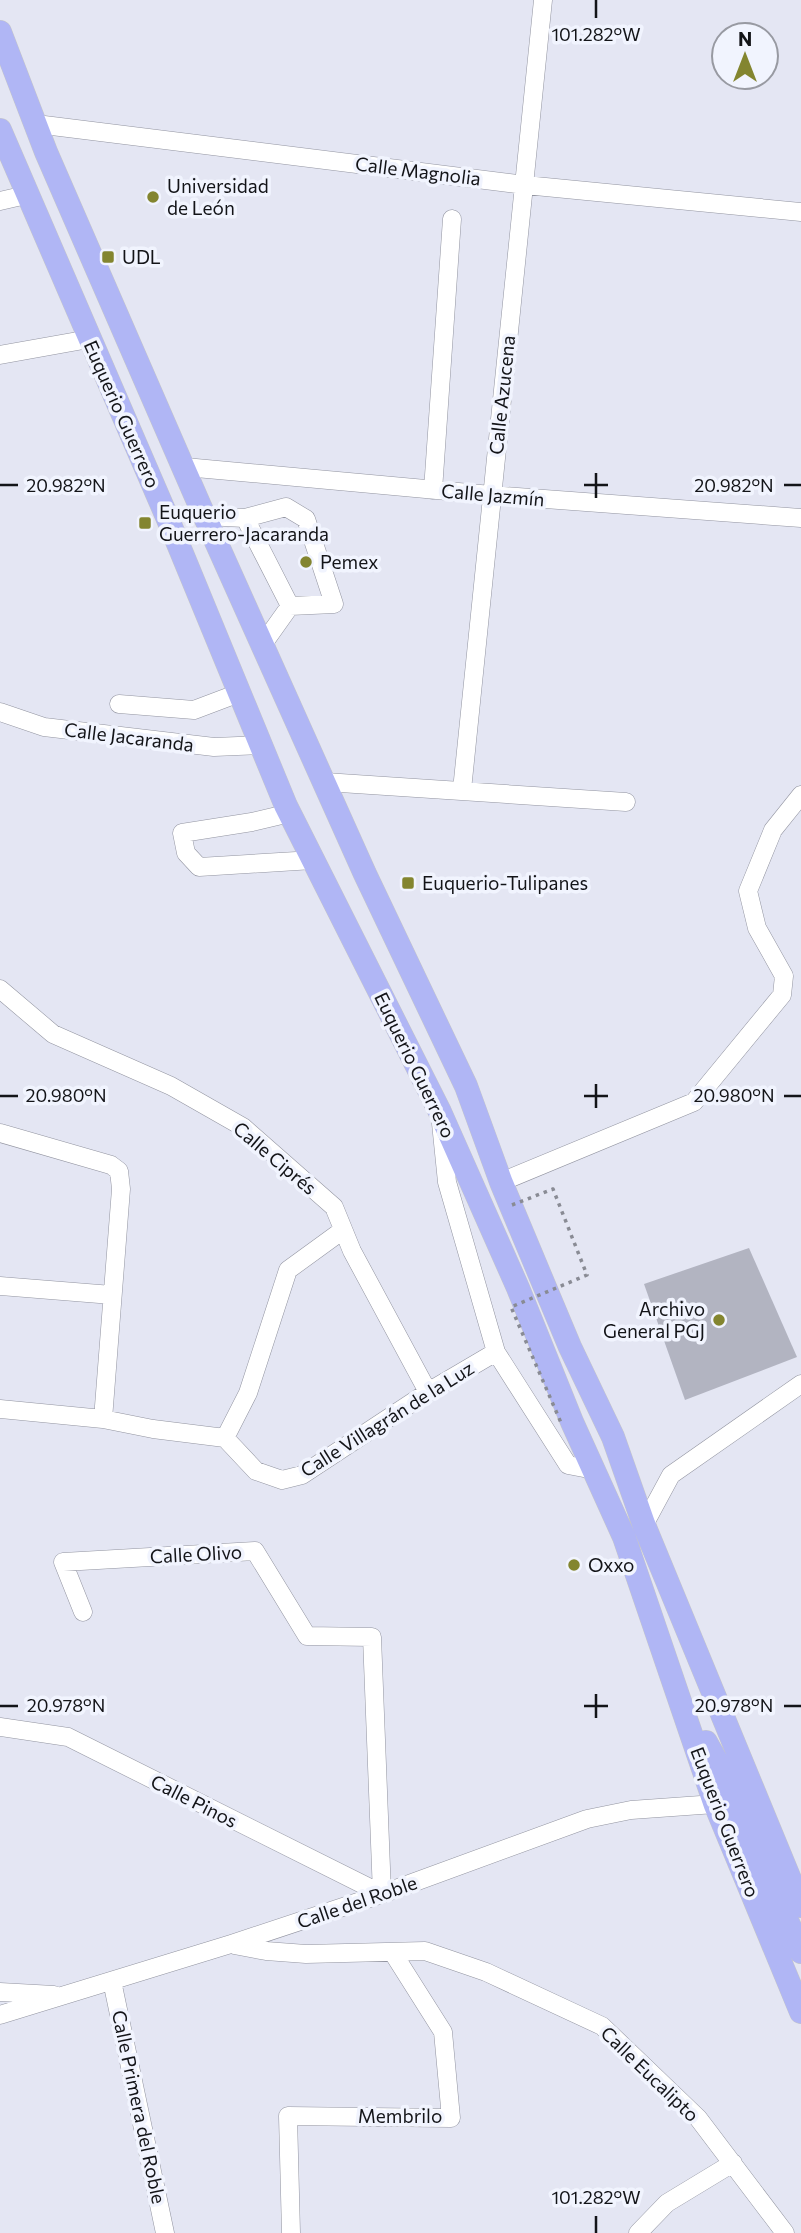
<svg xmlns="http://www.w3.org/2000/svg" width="801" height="2233" viewBox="0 0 801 2233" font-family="Commissioner,sans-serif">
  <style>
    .building { fill: #b2b4c1 }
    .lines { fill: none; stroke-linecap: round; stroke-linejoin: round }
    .minor-casing { stroke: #9294a0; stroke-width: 19 }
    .major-casing { stroke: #c6c7c8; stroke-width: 24 }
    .minor { stroke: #fff; stroke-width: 18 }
    .major { stroke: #b0b6f5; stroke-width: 23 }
    .path-bridge { stroke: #898b94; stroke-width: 3.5; stroke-dasharray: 3.5 5; stroke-linecap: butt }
    .ticks { fill: none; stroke: #131418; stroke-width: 2.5 }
    .poi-dot { fill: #83852f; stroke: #f1f4fe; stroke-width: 2.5 }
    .labels { text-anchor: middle; stroke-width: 7; stroke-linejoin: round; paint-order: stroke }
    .street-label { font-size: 19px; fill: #131418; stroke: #f1f4fe }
    .poi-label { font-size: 19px; fill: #131418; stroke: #f1f4fe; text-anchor: start }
    .ticks-label { font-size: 18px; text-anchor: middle; fill: #131418; stroke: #f1f4fe; stroke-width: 7; stroke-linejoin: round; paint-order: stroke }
  </style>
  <rect width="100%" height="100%" fill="#e4e6f3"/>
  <path class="building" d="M 749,1248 L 797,1357 L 685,1400 L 644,1284 Z"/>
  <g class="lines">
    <g class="minor-casing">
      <path id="minor" d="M 36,124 L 525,185 L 801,212
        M 0,201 L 26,195
        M 0,355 L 89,339
        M 185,467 L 491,495 L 801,518
        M 433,490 L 452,219
        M 205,516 L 245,518 L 290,606 L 263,644
        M 245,518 L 286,507 L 306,519 L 334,604 L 290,606
        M 119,704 L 194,710 L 239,693
        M 0,712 L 44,727 L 214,747 L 261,745
        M 325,782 L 626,802
        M 462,790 L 543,0
        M 290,813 L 252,822 L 182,833 L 186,853 L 199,867 L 313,860
        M 0,989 L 53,1034 L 171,1086 L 243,1127 L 334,1207 L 352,1251 L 428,1392
        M 441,1123 L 447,1182 L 496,1352 L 568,1465 L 594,1470
        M 0,1133 L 111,1165 L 119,1171 L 121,1189 L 103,1419
        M 501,1182 L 694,1102 L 782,995 L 784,976 L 757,928 L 748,891 L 773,830 L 801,795
        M 0,1286 L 112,1295
        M 0,1409 L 103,1419 L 153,1429 L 225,1438 L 256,1471 L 282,1480 L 302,1475 L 428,1392 L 496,1352
        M 225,1438 L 248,1393 L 288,1270 L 343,1230
        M 644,1525 L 671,1475 L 801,1384
        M 0,1727 L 68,1737 L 382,1894 L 372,1637 L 307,1636 L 255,1551 L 63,1562 L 83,1612
        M 234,1945 L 266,1951 L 306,1954 L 425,1951 L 486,1972 L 602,2026 L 698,2118 L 785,2233
        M 112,1981 L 165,2233
        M 0,1992 L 54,1995
        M 0,2015 L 231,1944 L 382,1894 L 587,1819 L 631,1810 L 715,1804
        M 291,2233 L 288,2116 L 451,2118 L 443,2032 L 393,1953
        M 638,2233 L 667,2203 L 733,2163"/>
    </g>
    <g class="major-casing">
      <path id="major" d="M 0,32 L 46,152 L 200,506 L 365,874 L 466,1086 L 501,1182 L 570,1347 L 613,1437 L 644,1525 L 801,1906
        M 0,130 L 167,517 L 286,806 L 440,1112 L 518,1288 L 572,1422 L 624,1537 L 715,1804 L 801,2012
        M 706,1742 L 716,1760 L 801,1952"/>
    </g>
    <use href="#minor" class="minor"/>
    <use href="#major" class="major"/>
    <path class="path-bridge" d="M 512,1205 L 553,1189 L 587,1275 L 511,1307 L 562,1425"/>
  </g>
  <path class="ticks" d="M 596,0 L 596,18M 596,473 L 596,498M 0,485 L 18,485M 584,485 L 608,485M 784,485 L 801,485M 596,1084 L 596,1108M 0,1096 L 18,1096M 584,1096 L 608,1096M 784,1096 L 801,1096M 596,1694 L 596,1718M 0,1706 L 18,1706M 584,1706 L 608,1706M 784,1706 L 801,1706M 596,2216 L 596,2233"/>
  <g class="poi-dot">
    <circle cx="153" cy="197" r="7"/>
    <rect x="101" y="250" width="14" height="14" rx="3.5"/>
    <rect x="138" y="516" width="14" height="14" rx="3.5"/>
    <circle cx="306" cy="562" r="7"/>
    <rect x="401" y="876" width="14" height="14" rx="3.5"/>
    <circle cx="719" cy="1320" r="7"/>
    <circle cx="574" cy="1565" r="7"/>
  </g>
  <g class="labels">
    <g class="street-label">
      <text transform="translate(418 171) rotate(7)" y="7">Calle Magnolia</text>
      <text transform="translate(502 395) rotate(-84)" y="7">Calle Azucena</text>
      <text transform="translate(122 414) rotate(66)" y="7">Euquerio Guerrero</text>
      <text transform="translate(493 495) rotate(5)" y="7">Calle Jazmín</text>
      <text transform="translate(129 737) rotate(7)" y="7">Calle Jacaranda</text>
      <text transform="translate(415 1065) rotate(64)" y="7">Euquerio Guerrero</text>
      <text transform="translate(275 1158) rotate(40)" y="7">Calle Ciprés</text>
      <text transform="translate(387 1419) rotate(-32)" y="7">Calle Villagrán de la Luz</text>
      <text transform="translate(196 1554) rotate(-3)" y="7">Calle Olivo</text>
      <text transform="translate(194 1801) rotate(27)" y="7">Calle Pinos</text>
      <text transform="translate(725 1822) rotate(69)" y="7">Euquerio Guerrero</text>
      <text transform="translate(357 1902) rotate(-19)" y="7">Calle del Roble</text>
      <text transform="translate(650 2074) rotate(44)" y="7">Calle Eucalipto</text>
      <text transform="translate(139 2107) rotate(78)" y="7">Calle Primera del Roble</text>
      <text x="400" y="2123">Membrilo</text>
    </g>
    <g class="poi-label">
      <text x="167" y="193">Universidad<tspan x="167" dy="22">de León</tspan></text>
      <text x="122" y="264">UDL</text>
      <text x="159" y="519">Euquerio<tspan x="159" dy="22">Guerrero-Jacaranda</tspan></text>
      <text x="320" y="569">Pemex</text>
      <text x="422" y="890">Euquerio-Tulipanes</text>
      <text x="705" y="1316" text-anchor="end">Archivo<tspan x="705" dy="22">General PGJ</tspan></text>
      <text x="588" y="1572">Oxxo</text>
    </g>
  </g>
  <g class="ticks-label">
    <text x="596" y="41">101.282°W</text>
    <text x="66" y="492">20.982°N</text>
    <text x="734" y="492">20.982°N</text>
    <text x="66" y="1102">20.980°N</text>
    <text x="734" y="1102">20.980°N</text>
    <text x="66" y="1712">20.978°N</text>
    <text x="734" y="1712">20.978°N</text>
    <text x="596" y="2204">101.282°W</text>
  </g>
  <g transform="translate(745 56)"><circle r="33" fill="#f1f4fe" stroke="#989aa2" stroke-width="2"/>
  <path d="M0-5L12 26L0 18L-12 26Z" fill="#83852f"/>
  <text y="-10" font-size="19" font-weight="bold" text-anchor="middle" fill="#131418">N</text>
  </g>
</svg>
